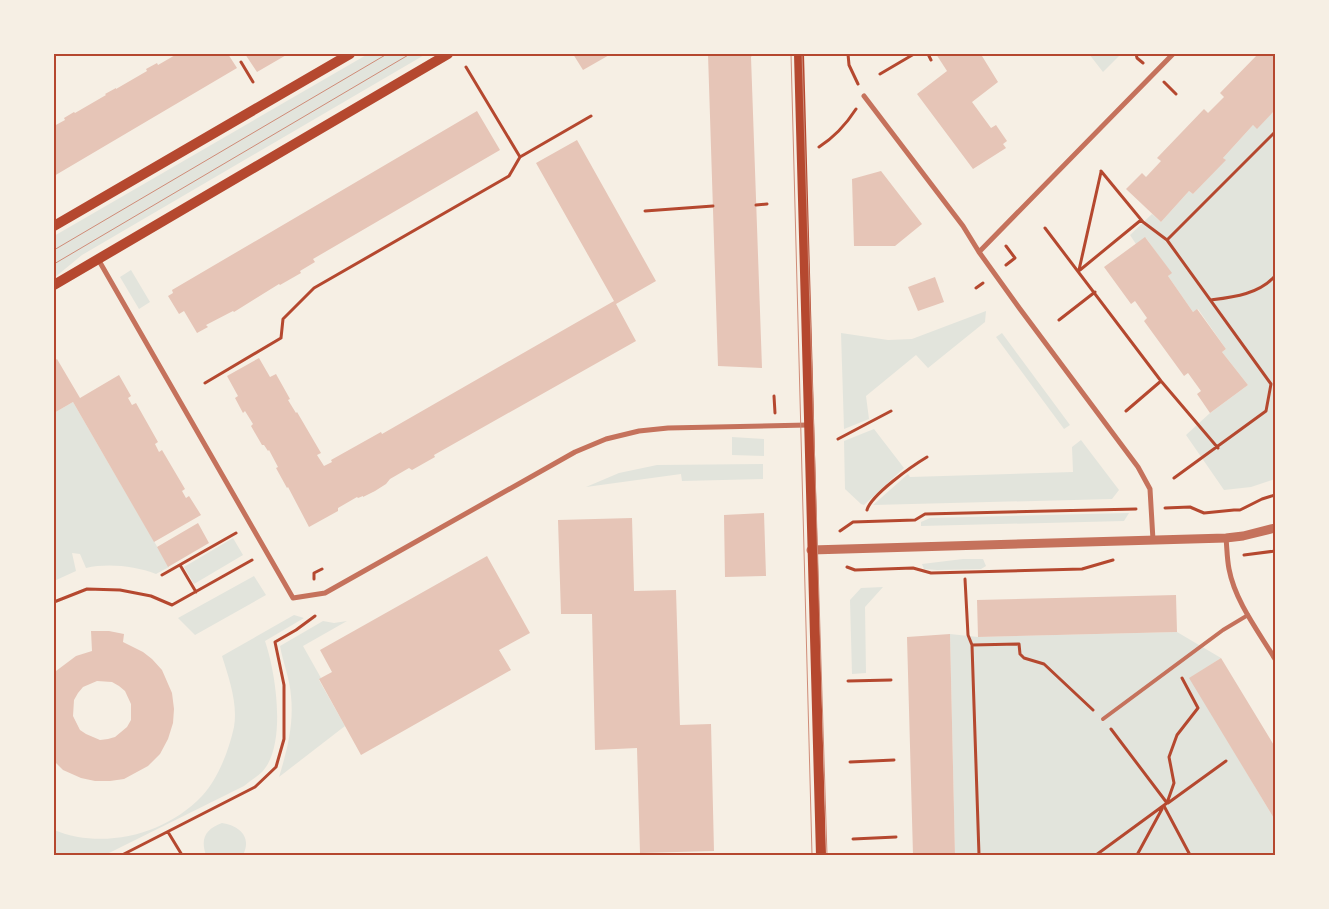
<svg xmlns="http://www.w3.org/2000/svg" width="1329" height="909" viewBox="0 0 1329 909" font-family="Karla,sans-serif">
  <style>
    .green { fill: #e2e4dc }
    .building { fill: #e6c5b7; fill-rule: evenodd }
    .lines { fill: none; stroke-linecap: round; stroke-linejoin: round }
    .path { stroke: #b5482f; stroke-width: 3 }
    .service { stroke: #c5725c; stroke-width: 4 }
    .minor { stroke: #c5725c; stroke-width: 5 }
    .tertiary { stroke: #c5725c; stroke-width: 9 }
    .secondary { stroke: #b5482f; stroke-width: 10 }
    .tram { stroke: #cf8b77; stroke-width: 1 }
    .neatline { fill: none; stroke: #b5482f; stroke-width: 2 }
  </style>
  <rect width="100%" height="100%" fill="#f6efe4"/>
  <path class="green" d="M 368,54 L 426,54 L 82,255 L 54,278 L 54,236 Z
    M 1089,54 L 1121,54 L 1103,72 Z
    M 1275,110 L 1275,479 L 1251,487 L 1224,490 L 1186,435 L 1210,413 L 1248,385 L 1222,352 L 1226,349 L 1198,309 L 1193,312 L 1168,276 L 1171,273 L 1146,238 L 1136,244 L 1130,235 L 1152,214 L 1161,222 L 1189,191 L 1193,194 L 1225,160 L 1223,158 L 1253,125 L 1257,128 Z
    M 131,270 L 150,302 L 139,309 L 120,277 Z
    M 986,311 L 985,322 L 928,368 L 916,355 L 866,396 L 869,419 L 844,429 L 841,333 L 888,340 L 912,339 Z
    M 1002,333 L 1070,425 L 1064,429 L 996,337 Z
    M 73,402 L 169,567 L 156,574 C 135,566 108,563 86,568 L 80,554 L 72,553 L 76,571 L 54,581 L 54,413 Z
    M 874,429 L 904,468 L 864,505 L 861,504 L 845,489 L 844,441 Z
    M 732,437 L 764,439 L 764,456 L 732,455 Z
    M 1081,440 L 1119,490 L 1112,499 L 873,505 L 908,474 L 910,477 L 1073,472 L 1072,447 Z
    M 763,464 L 763,479 L 682,481 L 681,474 L 586,487 L 619,473 L 657,465 Z
    M 1129,513 L 1124,521 L 921,526 L 921,522 L 930,518 Z
    M 233,538 L 243,555 L 194,584 L 184,567 Z
    M 963,559 L 983,559 L 986,566 L 981,569 L 937,570 L 924,569 L 922,564 Z
    M 254,576 L 266,595 L 195,635 L 178,618 Z
    M 883,587 L 865,607 L 866,673 L 852,674 L 850,600 L 861,588 Z
    M 294,615 L 304,618 L 265,641 C 276,673 287,746 262,772 C 257,777 250,781 244,786 L 105,855 L 54,855 L 54,830 C 103,850 165,835 202,796 C 218,779 229,750 234,727 C 238,704 229,678 222,656 Z
    M 323,621 L 334,623 L 347,621 L 303,646 L 321,678 L 319,680 L 345,726 L 279,777 C 287,751 294,724 291,696 C 290,679 283,663 280,646 Z
    M 1177,632 L 1221,658 L 1190,678 L 1275,820 L 1275,855 L 955,855 L 950,634 L 978,637 Z
    M 222,823 C 240,826 252,837 243,855 L 206,855 C 200,838 206,829 222,823 Z"/>
  <path class="building" d="M 177,54 L 228,54 L 237,68 L 54,176 L 54,126 L 65,120 L 64,118 L 74,112 L 75,113 L 106,95 L 105,94 L 116,88 L 116,89 L 147,71 L 146,69 L 157,63 L 158,65 Z
    M 245,54 L 288,54 L 257,72 Z
    M 573,54 L 611,54 L 583,70 Z
    M 708,54 L 753,54 L 751,57 L 762,368 L 718,366 Z
    M 936,54 L 986,54 L 982,56 L 998,82 L 972,102 L 991,128 L 996,125 L 1007,141 L 1003,144 L 1006,148 L 973,169 L 917,94 L 947,71 Z
    M 1258,54 L 1275,54 L 1275,110 L 1257,129 L 1253,125 L 1223,158 L 1226,160 L 1193,194 L 1189,191 L 1161,222 L 1126,189 L 1142,173 L 1146,177 L 1161,161 L 1157,158 L 1204,109 L 1208,113 L 1224,97 L 1220,93 Z
    M 477,111 L 500,150 L 313,259 L 315,262 L 300,271 L 301,273 L 280,285 L 279,284 L 234,312 L 233,311 L 206,325 L 208,327 L 197,333 L 184,311 L 179,314 L 168,296 L 173,293 L 172,290 Z
    M 577,140 L 656,281 L 616,304 L 636,341 L 434,455 L 435,457 L 412,470 L 409,468 L 390,479 L 386,484 L 375,491 L 363,497 L 363,496 L 358,498 L 357,497 L 338,508 L 338,511 L 309,527 L 288,487 L 287,488 L 276,468 L 278,467 L 269,450 L 268,451 L 264,445 L 262,445 L 251,426 L 253,424 L 245,411 L 243,413 L 235,398 L 238,396 L 227,376 L 259,358 L 270,377 L 276,374 L 290,399 L 288,400 L 296,413 L 297,412 L 321,453 L 317,455 L 324,466 L 332,462 L 331,460 L 381,432 L 382,434 L 614,301 L 536,163 Z
    M 881,171 L 922,224 L 895,246 L 854,246 L 852,179 Z
    M 1145,237 L 1172,273 L 1168,276 L 1193,312 L 1197,309 L 1226,349 L 1222,352 L 1248,385 L 1210,413 L 1197,394 L 1201,391 L 1188,373 L 1184,376 L 1144,321 L 1147,318 L 1135,301 L 1131,304 L 1104,267 Z
    M 935,277 L 944,302 L 918,311 L 908,287 Z
    M 57,359 L 80,398 L 119,375 L 131,396 L 128,398 L 132,405 L 136,403 L 158,442 L 155,444 L 159,452 L 162,450 L 185,489 L 182,491 L 186,498 L 189,496 L 201,515 L 154,542 L 73,402 L 54,413 L 54,361 Z
    M 764,513 L 766,576 L 725,577 L 724,515 Z
    M 632,518 L 634,591 L 676,590 L 680,725 L 711,724 L 714,851 L 640,853 L 637,748 L 595,750 L 592,614 L 561,614 L 558,520 Z
    M 198,523 L 209,543 L 168,567 L 157,547 Z
    M 487,556 L 530,633 L 499,650 L 511,670 L 361,755 L 319,679 L 332,672 L 320,650 Z
    M 1176,595 L 1177,632 L 978,637 L 977,600 Z
    M 91,631 L 109,631 L 124,634 L 123,642 L 143,652 L 152,659 L 162,670 L 172,693 L 174,709 L 173,723 L 168,739 L 160,754 L 148,766 L 124,779 L 110,781 L 95,781 L 81,778 L 63,770 L 54,761 L 54,670 L 56,671 L 76,656 L 92,651 ZM 97,681 L 112,682 L 119,686 L 125,691 L 131,704 L 131,720 L 127,727 L 115,737 L 108,739 L 100,740 L 86,734 L 80,730 L 73,716 L 74,700 L 78,693 L 83,687 Z
    M 950,634 L 955,855 L 913,855 L 907,637 Z
    M 1221,658 L 1275,747 L 1275,820 L 1189,678 Z"/>
  <g class="lines">
    <path class="path" d="M 848,54 L 849,65 L 858,84
      M 928,54 L 931,60
      M 1136,54 L 1137,58 L 1143,63
      M 241,62 L 253,82
      M 466,67 L 520,157
      M 880,74 L 914,54
      M 1164,82 L 1176,94
      M 819,147 C 833,138 847,123 856,109
      M 1101,171 L 1143,222 L 1167,240 L 1271,384 L 1266,411 L 1174,478
      M 756,205 L 767,204
      M 645,211 L 713,206
      M 1045,228 L 1161,381 L 1218,448
      M 1167,240 L 1275,132
      M 1006,265 L 1015,258 L 1006,246
      M 1079,270 L 1101,172
      M 1080,270 L 1141,220
      M 976,288 L 983,283
      M 1211,300 C 1234,297 1259,294 1275,276
      M 1059,320 L 1095,292
      M 205,383 L 281,338 L 283,319 L 314,288 L 509,176 L 520,157 L 591,116
      M 774,396 L 775,413
      M 1126,411 L 1161,381
      M 838,439 L 891,411
      M 1165,508 L 1190,507 L 1204,513 L 1234,510 L 1240,510 L 1262,499 L 1275,495
      M 867,510 C 871,495 912,466 927,457
      M 840,531 L 853,522 L 915,520 L 925,514 L 1136,509
      M 1244,555 L 1275,551
      M 180,565 L 196,592
      M 847,567 L 855,570 L 913,568 L 931,573 L 1082,569 L 1113,560
      M 162,575 L 236,533
      M 314,579 L 314,573 L 322,569
      M 965,579 L 968,635 L 972,645 L 979,855
      M 54,602 L 87,589 L 120,590 L 151,596 L 172,605 L 252,560
      M 972,645 L 1019,644 L 1020,654 L 1024,658 L 1044,664 L 1093,710
      M 848,681 L 891,680
      M 850,762 L 894,760
      M 1167,803 L 1174,783 L 1169,757 L 1177,735 L 1198,708 L 1182,678
      M 1168,803 L 1226,761
      M 1164,806 L 1190,855
      M 168,832 L 182,855
      M 853,839 L 896,837
      M 122,855 L 255,787 L 276,767 L 284,739 L 284,685 L 275,642 L 296,630 L 315,616
      M 1096,855 L 1167,803 L 1111,729
      M 1137,855 L 1162,809"/>
    <path class="service" d="M 1103,719 L 1223,630 L 1248,615"/>
    <path class="minor" d="M 864,96 L 963,226 L 979,252 L 1020,309 L 1138,467 L 1150,489 L 1153,540
      M 979,252 L 1173,54
      M 98,259 L 293,598 L 325,593 L 575,452 L 606,439 L 639,431 L 668,428 L 808,425
      M 1226,538 C 1227,548 1227,559 1229,569 C 1235,601 1258,631 1275,659"/>
    <path class="tertiary" d="M 811,550 L 1226,538 L 1243,536 L 1275,528"/>
    <path class="secondary" d="M 799,54 L 821,855
      M 54,226 L 350,54
      M 54,285 L 448,54"/>
    <path class="tram" d="M 791,54 L 812,855
      M 802,54 L 827,855
      M 54,250 L 387,54
      M 54,264 L 410,54"/>
  </g>
  <rect width="1329" height="909" fill="none" stroke="#f6efe4" stroke-width="110"/>
  <rect x="55" y="55" width="1219" height="799" class="neatline"/>
</svg>
